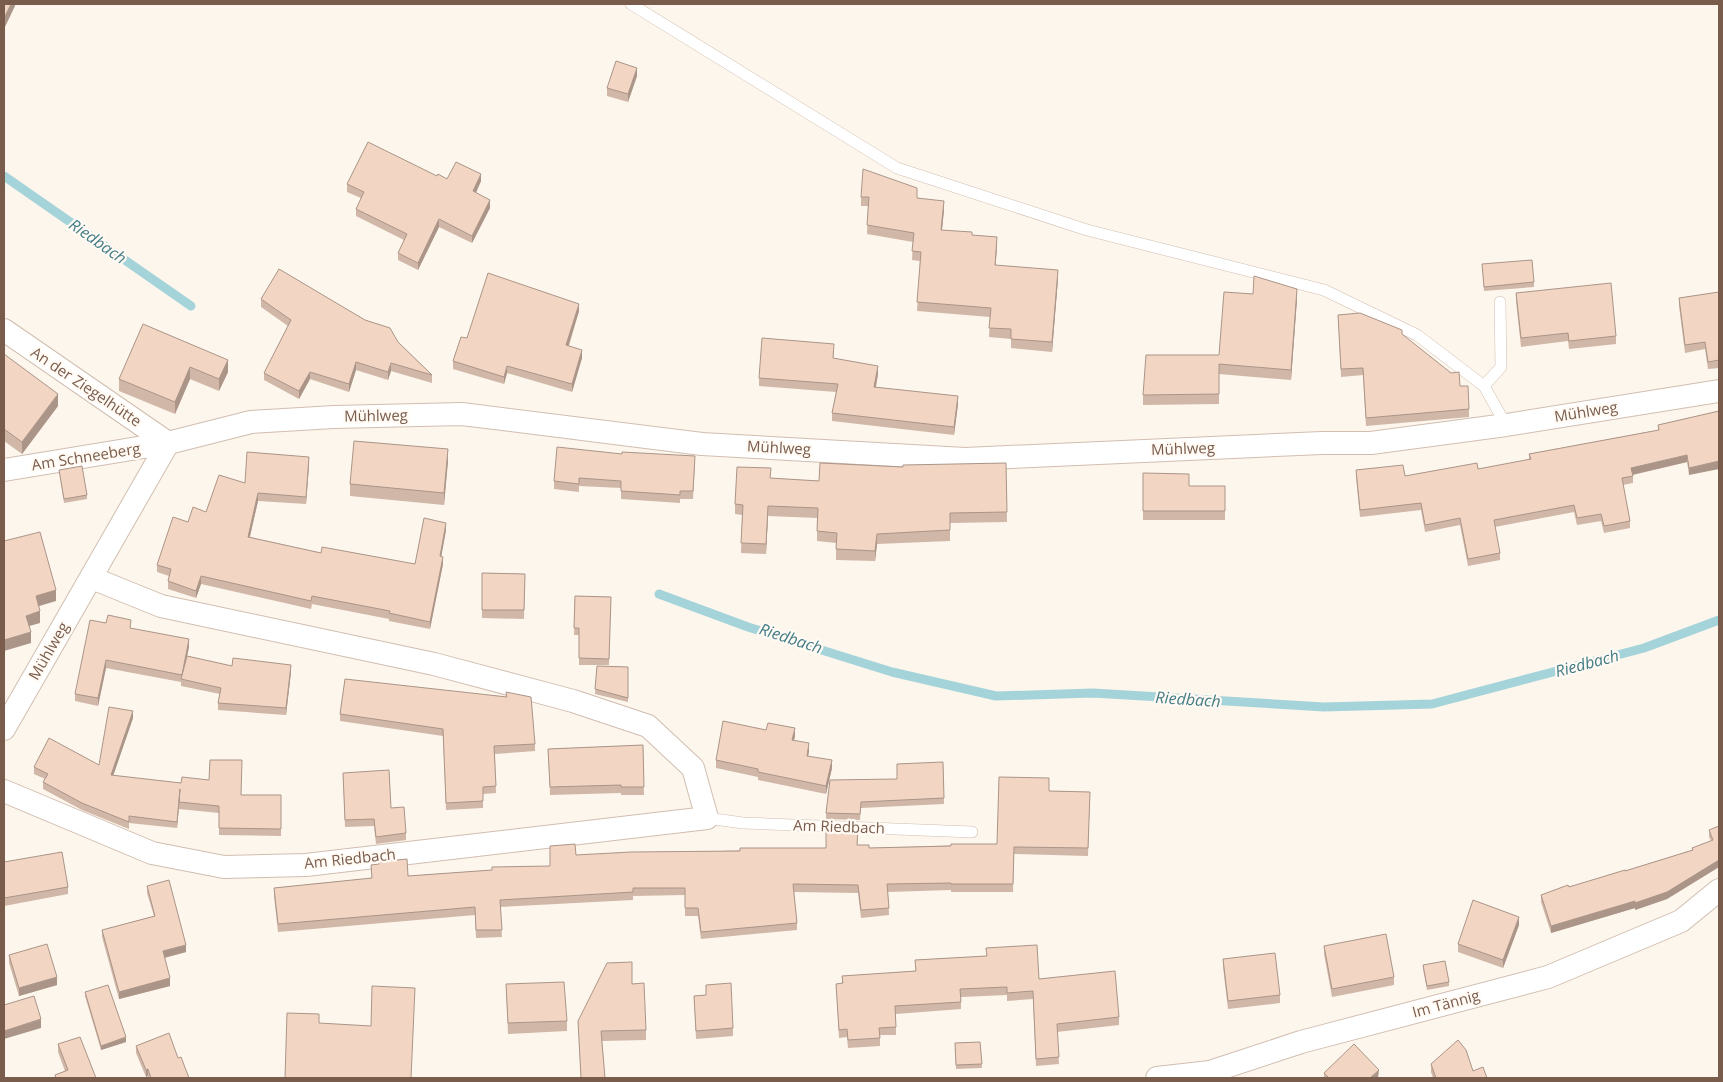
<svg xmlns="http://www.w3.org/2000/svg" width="1723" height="1082" viewBox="0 0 1723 1082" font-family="'Open Sans',sans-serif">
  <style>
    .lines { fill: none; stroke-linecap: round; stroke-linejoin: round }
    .stream { stroke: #a5d3da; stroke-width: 9 }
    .lane-casing { stroke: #d1beb0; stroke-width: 12 }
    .street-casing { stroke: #d1beb0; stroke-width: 24 }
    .lane { stroke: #fff; stroke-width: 11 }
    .street { stroke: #fff; stroke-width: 22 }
    .wall { fill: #d1b7a8 }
    .shaded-wall { fill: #aa9588 }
    .building { fill: #f3d5c3; stroke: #aa9588 }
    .labels { text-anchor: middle; stroke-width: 4.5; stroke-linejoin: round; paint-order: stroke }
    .street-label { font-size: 15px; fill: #7a5c4d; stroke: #fffaf3 }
    .water-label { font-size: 16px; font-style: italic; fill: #437c86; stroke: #fffaf3 }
  </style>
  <rect width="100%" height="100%" fill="#fdf6ec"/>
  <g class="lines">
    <path class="stream" d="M 4,176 L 191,306
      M 659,594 L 748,627 L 892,672 L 996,696 L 1093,693 L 1324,707 L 1432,704 L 1644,648 L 1719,620"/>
    <g class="lane-casing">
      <path id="lane" d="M 631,4 L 897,168 L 1087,230 L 1324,290 L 1417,335 L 1484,386 L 1506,425
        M 1484,386 L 1501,367 L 1500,302
        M 707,818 L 743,823 L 972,832"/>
    </g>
    <g class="street-casing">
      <path id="street" d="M 4,330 L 168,443
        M 4,470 L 168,443 L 251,422 L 334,417 L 462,414 L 702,444 L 965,459 L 1322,443 L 1371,443 L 1506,425 L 1719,391
        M 4,729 L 168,443
        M 4,791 L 152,853 L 224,867 L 306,865 L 707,818 L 693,768 L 648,726 L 573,701 L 434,664 L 161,606 L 92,578
        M 1157,1078 L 1210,1072 L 1301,1042 L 1548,977 L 1681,921 L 1719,890"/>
    </g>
    <use href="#lane" class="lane"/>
    <use href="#street" class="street"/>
  </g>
  <path class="wall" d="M 637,76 L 628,102 L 607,96 L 607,88 Z
    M 437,176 L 447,179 L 481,181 L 476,193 L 490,208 L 472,243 L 439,227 L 418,270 L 398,260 L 398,253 L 404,240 L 356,216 L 356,209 L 361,198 L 347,192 L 347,184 Z
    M 861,197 L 917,198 L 944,210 L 942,230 L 972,235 L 997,246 L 995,265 L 1058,279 L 1052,352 L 1011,348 L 1011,339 L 989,337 L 990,317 L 917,311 L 920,261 L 912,260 L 913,242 L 867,234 L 868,206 L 861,206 Z
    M 1482,264 L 1534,282 L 1534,287 L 1484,291 Z
    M 1719,292 L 1719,368 L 1708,369 L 1705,349 L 1685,353 L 1679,306 L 1679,298 Z
    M 1516,293 L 1616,336 L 1616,344 L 1569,349 L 1568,341 L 1521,347 L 1516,301 Z
    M 261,299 L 398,342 L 432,375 L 432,383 L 391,371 L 388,380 L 356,370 L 349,392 L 310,379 L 299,399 L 264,380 L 264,373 L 288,326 L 261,307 Z
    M 1297,299 L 1291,380 L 1219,374 L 1219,404 L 1143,405 L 1143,395 L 1219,355 Z
    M 579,311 L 569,346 L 582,358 L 572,392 L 507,373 L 504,384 L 453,369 L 453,361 L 467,338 Z
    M 1338,315 L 1402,334 L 1460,386 L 1469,409 L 1469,417 L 1366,426 L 1363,375 L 1341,377 Z
    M 834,352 L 833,358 L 878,374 L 876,387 L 958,404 L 954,435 L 832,421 L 832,413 L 836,392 L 759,386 L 759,378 Z
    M 4,354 L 58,406 L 22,454 L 4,441 Z
    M 228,360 L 228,372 L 219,391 L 190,379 L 175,414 L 119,391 L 119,379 Z
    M 1719,411 L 1689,475 L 1687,462 L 1633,475 L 1633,483 L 1623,485 L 1630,521 L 1630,528 L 1604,533 L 1601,521 L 1577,525 L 1574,512 L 1495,527 L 1500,553 L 1500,560 L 1468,566 L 1460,525 L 1425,532 L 1421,510 L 1360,517 L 1356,477 L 1356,470 L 1405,476 L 1478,469 L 1529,460 L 1529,454 L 1658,430 L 1658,425 Z
    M 448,461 L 444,505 L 350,496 L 350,484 Z
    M 1006,463 L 1007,522 L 950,523 L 950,541 L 877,544 L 875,561 L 836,560 L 836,543 L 817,541 L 817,518 L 768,516 L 766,554 L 741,553 L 742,515 L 735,514 L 735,504 L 771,478 L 819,481 L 903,467 Z
    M 695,464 L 693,499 L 680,499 L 680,503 L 621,499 L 621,488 L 579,486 L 579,492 L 554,489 L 554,481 Z
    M 309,465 L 306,504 L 258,501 L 250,537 L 321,553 L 415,564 L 446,530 L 441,556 L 443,564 L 430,629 L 389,621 L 389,619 L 312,604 L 311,609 L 201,584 L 196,598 L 168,589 L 168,581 L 169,576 L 157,572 L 157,565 L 188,522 L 206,512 L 245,483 Z
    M 59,470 L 87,495 L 87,499 L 64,503 Z
    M 1143,473 L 1189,486 L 1225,486 L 1225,520 L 1143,520 Z
    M 482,573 L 525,574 L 524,619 L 482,618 Z
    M 575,596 L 611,597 L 609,665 L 579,665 L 579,635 L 574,635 Z
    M 131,628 L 189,647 L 187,656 L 232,666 L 291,672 L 286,715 L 218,710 L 218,703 L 220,694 L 181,686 L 181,682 L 106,668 L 98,706 L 75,701 L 75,694 Z
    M 597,666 L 628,667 L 628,702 L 595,694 Z
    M 345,679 L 535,744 L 535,751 L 495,754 L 496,793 L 483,794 L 483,808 L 446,810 L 443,736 L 340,721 L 340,714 Z
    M 133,718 L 113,776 L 241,795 L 281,795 L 281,836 L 219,835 L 219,813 L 179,809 L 179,806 L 177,828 L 129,823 L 129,829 L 82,810 L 43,789 L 43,782 L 45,779 L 34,774 L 34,767 L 99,765 Z
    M 795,736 L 794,740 L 809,751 L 808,756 L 832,768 L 826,794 L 758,780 L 758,777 L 716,768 L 716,760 Z
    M 643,745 L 644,795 L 621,795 L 621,793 L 550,795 L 548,749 Z
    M 943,762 L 944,804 L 861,808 L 860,820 L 826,819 L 826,813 L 897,779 Z
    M 343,773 L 391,808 L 406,833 L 406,840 L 376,844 L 374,826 L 345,827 Z
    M 1049,791 L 1090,792 L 1088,856 L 1014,854 L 1013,892 L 951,892 L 951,890 L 888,892 L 889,915 L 861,918 L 858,893 L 794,892 L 797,923 L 797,930 L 701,939 L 698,916 L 685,916 L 685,895 L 633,896 L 633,900 L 500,907 L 502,937 L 476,938 L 475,915 L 278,932 L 274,896 L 274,888 L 372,878 L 371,865 L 408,876 L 550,866 L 576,855 L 826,848 L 858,835 L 857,845 L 869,848 L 997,844 Z
    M 1719,826 L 1719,867 L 1667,899 L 1635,910 L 1635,908 L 1551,933 L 1541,902 L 1541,895 L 1625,871 L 1692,850 L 1692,848 L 1711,841 L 1709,837 L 1709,830 Z
    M 4,862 L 68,887 L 68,894 L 4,906 Z
    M 147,886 L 186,952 L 165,958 L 170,986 L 119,999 L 102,937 L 102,930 L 154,916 L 147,893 Z
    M 1519,925 L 1503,968 L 1458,952 L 1458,944 Z
    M 1324,946 L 1394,977 L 1394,985 L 1332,997 L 1324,954 Z
    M 986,948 L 1039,979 L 1119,1017 L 1119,1025 L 1057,1032 L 1059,1064 L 1036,1066 L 1033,999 L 1007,1001 L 1007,995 L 961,997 L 961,1009 L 896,1014 L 896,1035 L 880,1035 L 880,1046 L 848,1048 L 847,1037 L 839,1038 L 836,984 L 842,983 L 842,976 L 916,971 L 915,960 L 987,956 Z
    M 9,955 L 57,985 L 19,996 L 9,963 Z
    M 1223,959 L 1280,995 L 1280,1003 L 1228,1009 L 1223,967 Z
    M 1423,965 L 1449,982 L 1449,986 L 1427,990 L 1423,969 Z
    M 506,984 L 567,1021 L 567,1031 L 508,1034 Z
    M 632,984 L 646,1030 L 646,1040 L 602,1041 L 605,1078 L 581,1078 L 578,1021 Z
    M 706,985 L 733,1028 L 733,1036 L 696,1039 L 694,996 L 706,995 Z
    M 85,992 L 126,1042 L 101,1050 L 85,996 Z
    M 980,1042 L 982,1068 L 956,1069 L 955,1043 Z
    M 58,1044 L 96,1078 L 55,1078 L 55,1075 L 65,1071 L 58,1052 Z
    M 136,1046 L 178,1058 L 189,1078 L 149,1078 L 148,1076 L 146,1077 L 136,1053 Z
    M 1431,1064 L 1473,1071 L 1487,1078 L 1433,1078 L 1431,1072 Z
    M 1324,1073 L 1379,1078 L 1324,1078 Z"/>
  <path class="shaded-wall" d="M 11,4 L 15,4 L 15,6 L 4,29 L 4,18 Z
    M 637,68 L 637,76 L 628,102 L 628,94 Z
    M 481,174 L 481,181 L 473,199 L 473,191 Z
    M 490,200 L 490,208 L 472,243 L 472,236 Z
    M 944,201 L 944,210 L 941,239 L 941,230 Z
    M 439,219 L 439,227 L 418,270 L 418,263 Z
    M 997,237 L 997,246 L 995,274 L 995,265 Z
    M 1058,270 L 1058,279 L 1052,352 L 1052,342 Z
    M 1297,289 L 1297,299 L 1291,380 L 1291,370 Z
    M 579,304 L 579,311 L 566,353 L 566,345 Z
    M 582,350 L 582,358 L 572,392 L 572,384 Z
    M 228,360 L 228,372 L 219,391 L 219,379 Z
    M 356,362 L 356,370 L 349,392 L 349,384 Z
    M 391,363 L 391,371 L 388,380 L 388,372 Z
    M 507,366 L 507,373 L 504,384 L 504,377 Z
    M 878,366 L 878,374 L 874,395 L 874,387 Z
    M 190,367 L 190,379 L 175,414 L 175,402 Z
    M 310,372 L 310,379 L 299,399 L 299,391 Z
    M 58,394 L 58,406 L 22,454 L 22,442 Z
    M 958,396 L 958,404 L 954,435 L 954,427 Z
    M 448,449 L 448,461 L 444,505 L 444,493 Z
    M 1687,455 L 1687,462 L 1631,475 L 1631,468 Z
    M 309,457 L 309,465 L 306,504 L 306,497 Z
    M 1719,461 L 1719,469 L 1689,475 L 1689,468 Z
    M 258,493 L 258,501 L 248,544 L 248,537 Z
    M 768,506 L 768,516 L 766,554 L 766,544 Z
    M 446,523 L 446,530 L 440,564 L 440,556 Z
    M 877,534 L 877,544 L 875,561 L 875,551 Z
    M 443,557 L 443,564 L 430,629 L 430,622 Z
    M 201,576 L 201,584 L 196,598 L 196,591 Z
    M 56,590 L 56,601 L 36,607 L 36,596 Z
    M 40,611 L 40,623 L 26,627 L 26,616 Z
    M 31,632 L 31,643 L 4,651 L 4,640 Z
    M 189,639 L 189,647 L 182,680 L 182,675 Z
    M 106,660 L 106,668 L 98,706 L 98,698 Z
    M 291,665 L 291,672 L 286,715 L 286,708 Z
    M 133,711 L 133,718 L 111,782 L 111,775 Z
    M 795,728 L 795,736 L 792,748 L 792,740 Z
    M 809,743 L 809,751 L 807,764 L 807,756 Z
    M 832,760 L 832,768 L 826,794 L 826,786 Z
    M 180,789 L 179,806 L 177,828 L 177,822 Z
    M 1719,860 L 1719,867 L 1667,899 L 1635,910 L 1635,903 Z
    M 1635,901 L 1635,908 L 1551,933 L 1551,926 Z
    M 1519,917 L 1519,925 L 1503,968 L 1503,960 Z
    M 186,945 L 186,952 L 163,958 L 163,951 Z
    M 57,977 L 57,985 L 19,996 L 19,988 Z
    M 170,978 L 170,986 L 119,999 L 119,992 Z
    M 41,1019 L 41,1028 L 4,1039 L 4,1031 Z
    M 126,1037 L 126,1042 L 101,1050 L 101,1046 Z
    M 148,1069 L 148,1076 L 146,1077 L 146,1070 Z
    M 1379,1070 L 1378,1078 L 1370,1078 Z"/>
  <path class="building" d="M 4,4 L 11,4 L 4,18 Z
    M 616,61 L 637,68 L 628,94 L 607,88 Z
    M 368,142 L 437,176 L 438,174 L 447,179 L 456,162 L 481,174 L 473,191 L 490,200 L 472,236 L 439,219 L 418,263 L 398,253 L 407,234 L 356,209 L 364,192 L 347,184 Z
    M 863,169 L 917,188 L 917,198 L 944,201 L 941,230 L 972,232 L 972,235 L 997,237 L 995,265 L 1058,270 L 1052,342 L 1011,339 L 1011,329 L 989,328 L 991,308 L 917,302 L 921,252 L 912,251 L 914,233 L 867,225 L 869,197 L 861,197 Z
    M 1532,260 L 1534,282 L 1484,287 L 1482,264 Z
    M 279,269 L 365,320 L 390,328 L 398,342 L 432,375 L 391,363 L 388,372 L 356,362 L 349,384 L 310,372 L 299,391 L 264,373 L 291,320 L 261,299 Z
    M 488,273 L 579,304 L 566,345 L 582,350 L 572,384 L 507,366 L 504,377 L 453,361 L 461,337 L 467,338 Z
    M 1254,276 L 1297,289 L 1291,370 L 1219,364 L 1219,394 L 1143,395 L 1146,355 L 1219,355 L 1224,292 L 1253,294 Z
    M 1611,283 L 1616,336 L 1569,341 L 1568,333 L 1521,338 L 1516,293 Z
    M 1719,292 L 1719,360 L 1708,362 L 1705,342 L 1685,345 L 1679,298 Z
    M 1360,313 L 1402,330 L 1402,334 L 1451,373 L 1459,372 L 1460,386 L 1468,386 L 1469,409 L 1366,418 L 1363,368 L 1341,369 L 1338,315 Z
    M 143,324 L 228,360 L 219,379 L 190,367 L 175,402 L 119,379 Z
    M 762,338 L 834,344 L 833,358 L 878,366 L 874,387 L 958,396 L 954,427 L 832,413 L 838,384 L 759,378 Z
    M 4,354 L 58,394 L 22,442 L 4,429 Z
    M 1719,411 L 1719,461 L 1689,468 L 1687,455 L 1631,468 L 1633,476 L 1622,478 L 1630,521 L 1604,526 L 1601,514 L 1577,518 L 1574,505 L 1494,520 L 1500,553 L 1468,559 L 1460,518 L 1425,525 L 1421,503 L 1360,510 L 1356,470 L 1403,465 L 1405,476 L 1477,463 L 1478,469 L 1531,459 L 1529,454 L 1659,430 L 1658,425 Z
    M 354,441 L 448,449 L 444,493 L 350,484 Z
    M 557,447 L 622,454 L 622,452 L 695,456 L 693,491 L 680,491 L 680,495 L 621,491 L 621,481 L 579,478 L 579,484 L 554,481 Z
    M 247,452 L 309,457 L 306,497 L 258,493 L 248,537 L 321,553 L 322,547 L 415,564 L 424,518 L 446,523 L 440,556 L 443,557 L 430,622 L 389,613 L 390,611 L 312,596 L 311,601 L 201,576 L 196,591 L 168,581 L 171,569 L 157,565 L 173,517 L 188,522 L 193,507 L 206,512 L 219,475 L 245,483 Z
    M 820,463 L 903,467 L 903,465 L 1006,463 L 1007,512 L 950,513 L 950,530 L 877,534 L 875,551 L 836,549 L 837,533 L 817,531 L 818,508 L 768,506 L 766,544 L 741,543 L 743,505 L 735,504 L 737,467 L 771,468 L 770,478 L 819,481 Z
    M 82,466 L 87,495 L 64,499 L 59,470 Z
    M 1143,473 L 1189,474 L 1189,486 L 1225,486 L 1225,511 L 1143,511 Z
    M 40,532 L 56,590 L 36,596 L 40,611 L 26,616 L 31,632 L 4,640 L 4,541 Z
    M 482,573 L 525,574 L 524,610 L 482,610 Z
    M 575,596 L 611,597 L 609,659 L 579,658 L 579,628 L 574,628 Z
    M 108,615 L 131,620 L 130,628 L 189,639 L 182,675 L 106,660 L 98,698 L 75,694 L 90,620 L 106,623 Z
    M 187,656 L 232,666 L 233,658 L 291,665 L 286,708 L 218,703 L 221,688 L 181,679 Z
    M 597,666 L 628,667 L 628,698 L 595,689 Z
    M 345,679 L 507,697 L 506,692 L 531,697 L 535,744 L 494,746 L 496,786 L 483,787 L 483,801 L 446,803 L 443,729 L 340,714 Z
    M 109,707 L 133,711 L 111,775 L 181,783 L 182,777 L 209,780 L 210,760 L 242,760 L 241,795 L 281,795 L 281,829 L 219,828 L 219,806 L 179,802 L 180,789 L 177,822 L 129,816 L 129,822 L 82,803 L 43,782 L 48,774 L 34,767 L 49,738 L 99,765 Z
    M 723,721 L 766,730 L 768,723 L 795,728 L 792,740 L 809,743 L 807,756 L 832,760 L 826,786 L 758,772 L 758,769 L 716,760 Z
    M 643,745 L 644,787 L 621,787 L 621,785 L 550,787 L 548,749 Z
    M 943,762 L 944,798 L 861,802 L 860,814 L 826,813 L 830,780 L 897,779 L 897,764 Z
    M 389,770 L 391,808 L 404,807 L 406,833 L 376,837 L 374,819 L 345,820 L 343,773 Z
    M 999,777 L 1049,778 L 1049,791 L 1090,792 L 1088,848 L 1014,847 L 1013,884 L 951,884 L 951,883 L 887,884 L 889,908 L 861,910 L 858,885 L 793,884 L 797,923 L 701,932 L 698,908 L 685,908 L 685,888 L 633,888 L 633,892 L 500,900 L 502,930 L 476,930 L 475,907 L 278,924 L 274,888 L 372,878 L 371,865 L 379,864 L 378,862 L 407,859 L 408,876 L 492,870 L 492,867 L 550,866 L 550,846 L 575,844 L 576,855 L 631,852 L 740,851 L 740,848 L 826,848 L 826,826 L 858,828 L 857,845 L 869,845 L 869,848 L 951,846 L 951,844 L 997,844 Z
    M 1719,826 L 1719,860 L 1667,892 L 1635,903 L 1635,901 L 1551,926 L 1541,895 L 1568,885 L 1569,887 L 1625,870 L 1625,871 L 1693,850 L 1692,848 L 1713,840 L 1709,830 Z
    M 62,852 L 68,887 L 4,898 L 4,862 Z
    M 169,880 L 186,945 L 163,951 L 170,978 L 119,992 L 102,930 L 155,916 L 147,886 Z
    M 1473,900 L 1519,917 L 1503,960 L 1458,944 Z
    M 1386,934 L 1394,977 L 1332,989 L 1324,946 Z
    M 47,944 L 57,977 L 19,988 L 9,955 Z
    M 1037,945 L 1039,979 L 1115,971 L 1119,1017 L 1057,1024 L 1059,1057 L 1036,1059 L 1033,991 L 1007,993 L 1007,987 L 960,989 L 961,1002 L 895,1006 L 896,1027 L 879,1028 L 880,1038 L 848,1040 L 847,1029 L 839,1030 L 836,984 L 843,983 L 842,976 L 916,971 L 915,960 L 987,956 L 986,948 Z
    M 1275,953 L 1280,995 L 1228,1001 L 1223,959 Z
    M 1445,961 L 1449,982 L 1427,986 L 1423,965 Z
    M 632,962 L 632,984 L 644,983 L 646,1030 L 601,1031 L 605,1078 L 581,1078 L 578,1021 L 607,963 Z
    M 564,982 L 567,1021 L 508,1023 L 506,984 Z
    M 731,983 L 733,1028 L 696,1031 L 694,996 L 706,995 L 706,985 Z
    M 108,985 L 126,1037 L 101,1046 L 85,992 Z
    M 372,986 L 415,988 L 411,1078 L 285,1078 L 287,1013 L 319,1014 L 319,1023 L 371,1026 Z
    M 34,996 L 41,1019 L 4,1031 L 4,1005 Z
    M 169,1033 L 178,1058 L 181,1057 L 189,1078 L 151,1078 L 148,1069 L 146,1070 L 136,1046 Z
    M 80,1037 L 96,1078 L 56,1078 L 55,1075 L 68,1070 L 58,1044 Z
    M 1458,1040 L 1466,1050 L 1473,1071 L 1483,1067 L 1487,1078 L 1436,1078 L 1431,1064 Z
    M 980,1042 L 982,1064 L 956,1065 L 955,1043 Z
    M 1354,1044 L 1379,1070 L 1370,1078 L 1329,1078 L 1324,1073 Z"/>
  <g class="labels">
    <g class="street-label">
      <text transform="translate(86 387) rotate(34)" y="5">An der Ziegelhütte</text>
      <text transform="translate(1586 412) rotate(-9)" y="5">Mühlweg</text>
      <text transform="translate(376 416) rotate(-1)" y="5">Mühlweg</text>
      <text transform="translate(779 448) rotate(3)" y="5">Mühlweg</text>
      <text transform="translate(1183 449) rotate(-2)" y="5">Mühlweg</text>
      <text transform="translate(86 457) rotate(-9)" y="5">Am Schneeberg</text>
      <text transform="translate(49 651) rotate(-60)" y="5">Mühlweg</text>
      <text transform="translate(839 827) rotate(2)" y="5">Am Riedbach</text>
      <text transform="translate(350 859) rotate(-6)" y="5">Am Riedbach</text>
      <text transform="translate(1446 1004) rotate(-15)" y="5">Im Tännig</text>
    </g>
    <g class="water-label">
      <text transform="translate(98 241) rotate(35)" y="6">Riedbach</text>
      <text transform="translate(791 638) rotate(18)" y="6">Riedbach</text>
      <text transform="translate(1587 663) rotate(-15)" y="6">Riedbach</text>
      <text transform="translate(1188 699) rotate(4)" y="6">Riedbach</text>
    </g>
  </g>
  <rect width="1723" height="1082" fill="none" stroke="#7a5c4d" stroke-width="10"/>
</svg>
